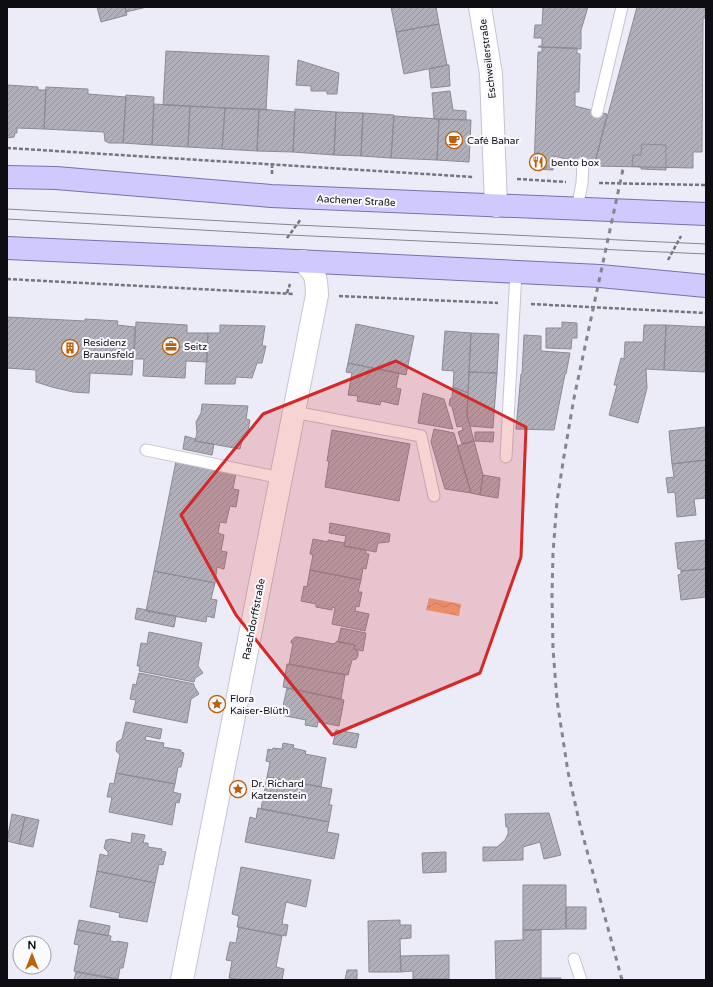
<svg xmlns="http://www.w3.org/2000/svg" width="713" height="987" viewBox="0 0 713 987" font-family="'Varela Round',sans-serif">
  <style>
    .water { fill: url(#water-waves) }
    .building { fill: url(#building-hatch); stroke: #8b8a95 }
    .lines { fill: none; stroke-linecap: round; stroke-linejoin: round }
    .lane-casing { stroke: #c5c4cf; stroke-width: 13 }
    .street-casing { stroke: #c5c4cf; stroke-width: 24 }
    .primary-casing { stroke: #7770ab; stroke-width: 24 }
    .path { stroke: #74747b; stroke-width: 2.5; stroke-dasharray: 4 2; stroke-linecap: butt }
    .lane { stroke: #fff; stroke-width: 11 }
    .street { stroke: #fff; stroke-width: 22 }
    .primary { stroke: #d0c9fe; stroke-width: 22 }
    .tram { stroke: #85858e; stroke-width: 1 }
    .rail { stroke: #85858e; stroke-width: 3; stroke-dasharray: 5 5; stroke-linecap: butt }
    .marked { fill: #d62828; fill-opacity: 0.2; stroke: #d62828; stroke-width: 3; stroke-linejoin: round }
    .labels { text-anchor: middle; stroke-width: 4; stroke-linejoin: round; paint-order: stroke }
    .street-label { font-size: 10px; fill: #0e0e12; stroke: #fafaff }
    .poi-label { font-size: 10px; fill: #0e0e12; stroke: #fafaff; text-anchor: start }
  </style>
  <defs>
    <pattern id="water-waves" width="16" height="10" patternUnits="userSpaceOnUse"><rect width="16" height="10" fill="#eea87a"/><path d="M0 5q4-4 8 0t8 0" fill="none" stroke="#cb8f68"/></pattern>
    <pattern id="building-hatch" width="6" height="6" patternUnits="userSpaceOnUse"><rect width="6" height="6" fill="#b0afba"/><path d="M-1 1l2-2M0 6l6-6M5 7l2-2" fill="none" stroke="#96959f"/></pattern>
  </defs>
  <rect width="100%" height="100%" fill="#ececf8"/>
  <path class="water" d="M 429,598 L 461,604 L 459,616 L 426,610 Z"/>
  <path class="building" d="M 97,7 L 125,7 L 127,15 L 101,22 Z
    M 125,7 L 147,7 L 126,12 Z
    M 391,7 L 436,7 L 439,24 L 396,32 Z
    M 543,7 L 588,7 L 581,30 L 581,49 L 538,47 L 539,46 L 542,46 L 542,38 L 534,38 L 535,25 L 542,25 Z
    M 637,7 L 706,7 L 706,18 L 703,18 L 702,152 L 693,152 L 693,168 L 594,166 Z
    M 439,24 L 447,65 L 404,74 L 396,32 Z
    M 542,47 L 577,48 L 577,53 L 580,54 L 579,92 L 575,92 L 575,106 L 607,114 L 594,166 L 554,156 L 553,170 L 534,169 L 538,52 L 542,52 Z
    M 166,51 L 269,56 L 266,110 L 163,105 Z
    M 298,60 L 339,73 L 337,94 L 327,94 L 327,91 L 311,91 L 311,86 L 296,85 Z
    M 447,65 L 449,65 L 450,86 L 431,88 L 429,69 Z
    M 7,85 L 38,87 L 38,90 L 46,90 L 44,129 L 17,128 L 17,133 L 15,133 L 14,137 L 7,138 Z
    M 46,87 L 88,89 L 88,94 L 126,97 L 123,143 L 109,143 L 105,141 L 104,132 L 44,129 Z
    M 450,91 L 453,110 L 466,111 L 466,120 L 434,119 L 432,93 Z
    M 126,95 L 154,97 L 152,145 L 123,143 Z
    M 154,104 L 190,106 L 188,147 L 152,145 Z
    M 190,106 L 225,108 L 222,149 L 188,147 Z
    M 225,108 L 259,109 L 257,151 L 222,149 Z
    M 259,109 L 295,112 L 293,152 L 257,151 Z
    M 295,109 L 336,112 L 334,155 L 293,152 Z
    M 336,112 L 363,113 L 361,156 L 334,155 Z
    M 363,113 L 394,115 L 391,158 L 361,156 Z
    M 394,116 L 439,119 L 437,160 L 391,158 Z
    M 439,119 L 471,120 L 469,162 L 437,160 Z
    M 642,144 L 666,145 L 666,170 L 641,169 L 641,167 L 632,166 L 633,155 L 641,155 Z
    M 7,317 L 85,321 L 85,319 L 118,321 L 117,325 L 135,327 L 132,375 L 90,373 L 89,393 L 73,392 L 52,387 L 36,382 L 36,370 L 7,368 Z
    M 136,322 L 187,325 L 187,333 L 208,333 L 207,362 L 186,361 L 185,378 L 143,376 L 144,359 L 134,359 Z
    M 562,322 L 577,323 L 577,338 L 572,338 L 571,349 L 546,348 L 546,328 L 562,328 Z
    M 356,324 L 414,336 L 406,375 L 348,363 Z
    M 220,325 L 265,326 L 262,346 L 266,346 L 262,363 L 257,363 L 252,378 L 236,377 L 235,384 L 205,384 L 208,333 L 220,333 Z
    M 644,325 L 666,325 L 664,370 L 646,369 L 647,388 L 638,423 L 609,415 L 617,385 L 614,385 L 621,358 L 624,359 L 625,342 L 643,342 Z
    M 666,325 L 706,327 L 706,372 L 664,370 Z
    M 445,331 L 471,333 L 468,393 L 453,387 L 454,371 L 442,370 Z
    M 471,333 L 499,334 L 497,373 L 469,372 Z
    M 524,335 L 541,336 L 541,351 L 570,353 L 566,374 L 565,374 L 554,430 L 516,429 L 521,374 L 522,374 Z
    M 348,363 L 399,373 L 396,388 L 401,389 L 398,405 L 381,401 L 380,405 L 357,401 L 358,396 L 348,395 L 352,373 L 346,372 Z
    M 469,372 L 497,373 L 493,428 L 470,426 L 467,415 Z
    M 453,387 L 468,393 L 467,415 L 474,441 L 462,444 L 458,432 L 463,430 L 462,426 L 457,427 L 452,407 L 449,405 L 450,399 L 452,397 Z
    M 423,393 L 444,399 L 453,429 L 418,423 Z
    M 202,404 L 248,406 L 246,419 L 250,420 L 247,436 L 243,436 L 240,449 L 195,441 L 197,433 L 196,422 L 201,413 Z
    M 706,427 L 706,460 L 672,464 L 669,431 Z
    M 434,429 L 454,433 L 471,493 L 445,489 L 431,442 Z
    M 332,430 L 410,444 L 399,501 L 325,487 L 329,461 L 327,461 Z
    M 475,432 L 494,432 L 493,442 L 475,441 Z
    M 185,436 L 195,439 L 195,441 L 214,444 L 212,455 L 183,449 Z
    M 474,441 L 483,475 L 480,495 L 471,493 L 457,446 Z
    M 706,460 L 706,498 L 694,499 L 696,515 L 677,517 L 675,492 L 668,493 L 666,478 L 674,477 L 672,464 Z
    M 176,461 L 236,473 L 233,489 L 239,490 L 236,507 L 230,506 L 226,523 L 220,522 L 218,533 L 224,535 L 221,551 L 227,552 L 224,569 L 217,567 L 215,583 L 154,571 Z
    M 483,475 L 500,478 L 498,498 L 480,495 Z
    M 330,523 L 390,534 L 389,542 L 378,543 L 376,552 L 344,546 L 346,536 L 329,533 Z
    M 313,539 L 328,542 L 328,540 L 345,543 L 344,546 L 366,550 L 366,554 L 369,554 L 366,569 L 363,568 L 361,580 L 310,570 L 313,555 L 310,554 Z
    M 706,540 L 706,569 L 681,571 L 681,569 L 678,569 L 675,543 Z
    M 706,569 L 706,597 L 681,600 L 678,575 L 681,574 L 681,571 Z
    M 310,570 L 361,580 L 358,592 L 362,592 L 359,607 L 356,606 L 355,611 L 369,614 L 365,631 L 332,624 L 335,608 L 332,607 L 332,610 L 316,607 L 316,604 L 301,601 L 304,586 L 307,587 Z
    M 154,571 L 215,583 L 211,599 L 217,600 L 214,618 L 207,616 L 206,622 L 146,611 Z
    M 137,608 L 176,616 L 174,627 L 135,619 Z
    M 341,628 L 366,633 L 363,651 L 354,649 L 355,645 L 338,642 Z
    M 149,632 L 202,643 L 198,666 L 203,673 L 195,678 L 194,682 L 139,671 L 140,666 L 137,666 L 141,643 L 147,644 Z
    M 295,637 L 298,637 L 334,644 L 337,641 L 355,645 L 354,649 L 358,651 L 358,656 L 356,659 L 352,660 L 348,675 L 289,664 L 293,643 L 291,643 L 291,641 Z
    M 287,664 L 345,675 L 341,699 L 283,687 Z
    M 139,673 L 194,684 L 194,686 L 199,694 L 191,699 L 187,723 L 133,712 L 136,700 L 130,699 L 133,684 L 136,685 Z
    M 287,688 L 344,700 L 339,726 L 318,722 L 317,727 L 305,725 L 306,720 L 281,715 Z
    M 126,722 L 162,729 L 160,739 L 146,736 L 145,740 L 164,743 L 163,747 L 181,750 L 181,752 L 184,753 L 181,767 L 178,767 L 175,784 L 116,773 L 120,755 L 116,751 L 117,742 L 122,739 Z
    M 336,730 L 359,734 L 356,748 L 333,744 Z
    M 283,743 L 294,745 L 293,748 L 306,751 L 305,754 L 326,758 L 321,787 L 267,777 L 270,762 L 266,761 L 268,749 L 272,750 L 273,748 L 282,749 Z
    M 116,773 L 175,784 L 173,792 L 181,794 L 179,803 L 176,802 L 172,825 L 109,812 L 112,797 L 107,797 L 110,783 L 114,784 Z
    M 267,777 L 332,789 L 329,805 L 332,805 L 329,822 L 261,809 Z
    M 258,808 L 329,822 L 327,832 L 339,834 L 334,859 L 245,842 L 250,817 L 256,819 Z
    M 549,813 L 561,855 L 544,859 L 540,842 L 523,847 L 523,860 L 483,861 L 483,847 L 497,847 L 505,840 L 508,834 L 508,827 L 506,827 L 505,814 Z
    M 12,814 L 25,817 L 19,844 L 7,841 Z
    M 25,817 L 39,820 L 33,847 L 19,844 Z
    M 132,833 L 145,835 L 143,843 L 148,843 L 148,847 L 162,849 L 161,851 L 166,852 L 163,865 L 159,864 L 155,883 L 97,871 L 100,854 L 108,856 L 108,852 L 104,848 L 106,840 L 111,839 L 131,843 Z
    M 446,852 L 446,872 L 423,873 L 422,853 Z
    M 241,867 L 311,880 L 306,907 L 286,902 L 282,924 L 288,925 L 286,936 L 237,927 L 239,916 L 232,914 Z
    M 97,871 L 155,883 L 147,922 L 119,917 L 120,913 L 90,907 Z
    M 523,885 L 566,885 L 566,929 L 523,930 Z
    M 566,907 L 586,907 L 586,929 L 566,929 Z
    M 79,920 L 110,926 L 108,936 L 77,930 Z
    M 400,920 L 400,925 L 411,925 L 411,938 L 400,939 L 401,972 L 369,972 L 368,921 Z
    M 239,927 L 282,936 L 276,967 L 284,969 L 282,980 L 241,980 L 229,978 L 232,961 L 226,960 L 230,942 L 236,943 Z
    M 77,930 L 111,936 L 110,941 L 116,942 L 117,941 L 128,943 L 123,968 L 120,968 L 118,979 L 74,971 L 79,945 L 74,944 Z
    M 523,930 L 541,930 L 541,980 L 496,980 L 495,941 L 523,940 Z
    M 449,955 L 449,979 L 413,979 L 413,971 L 401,972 L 400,956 Z
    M 347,970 L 357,970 L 357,980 L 345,980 Z
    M 76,972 L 115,979 L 115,980 L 74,980 Z
    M 541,978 L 561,978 L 561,980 L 541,980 Z"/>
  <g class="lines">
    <g class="lane-casing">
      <path id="lane" d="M 597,112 L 622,7
        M 577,209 L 582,183 L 583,163
        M 294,412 L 421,436 L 434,496
        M 146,450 L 281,478
        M 506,457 L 516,272
        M 574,959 L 581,980"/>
    </g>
    <g class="street-casing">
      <path id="street" d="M 480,7 L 491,74 L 496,206
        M 182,980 L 317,295 C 316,276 317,275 303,261"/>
    </g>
    <g class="primary-casing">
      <path id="primary" d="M 7,177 L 56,178 L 271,196 L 706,214
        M 7,248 L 296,261 L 600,276 L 706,286"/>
    </g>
    <path class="path" d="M 7,148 L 474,177
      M 272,174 L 272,165
      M 517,179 L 566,182
      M 599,183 L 706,185
      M 287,238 L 301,219
      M 668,260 L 681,236
      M 7,279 L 294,294
      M 287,293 L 290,284
      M 339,296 L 498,303
      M 531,304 L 706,313"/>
    <use href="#lane" class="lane"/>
    <use href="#street" class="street"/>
    <use href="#primary" class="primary"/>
    <path class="tram" d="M 7,209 L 296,225 L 706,244
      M 7,219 L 289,235 L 706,254"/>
    <path class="rail" d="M 622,980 L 580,825 L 568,772 L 557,700 L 553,649 L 552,596 L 553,553 L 557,501 L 564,456 L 574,398 L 623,169"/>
  </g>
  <path class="marked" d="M 396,361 L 526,427 L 521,557 L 480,673 L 332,735 L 236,615 L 181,515 L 263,414 Z"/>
  <defs>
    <g id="cafe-ring" transform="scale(0.9)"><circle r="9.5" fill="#fafaff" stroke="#bc600b" stroke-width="1.5"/><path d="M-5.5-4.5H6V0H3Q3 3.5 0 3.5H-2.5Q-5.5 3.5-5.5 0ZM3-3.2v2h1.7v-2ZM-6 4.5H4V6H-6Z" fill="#bc600b"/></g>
    <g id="restaurant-ring" transform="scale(0.9)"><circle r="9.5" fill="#fafaff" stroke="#bc600b" stroke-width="1.5"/><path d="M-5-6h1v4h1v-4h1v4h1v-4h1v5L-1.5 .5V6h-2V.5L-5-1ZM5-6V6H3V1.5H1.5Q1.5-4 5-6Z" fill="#bc600b"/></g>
    <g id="office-ring" transform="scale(0.9)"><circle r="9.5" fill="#fafaff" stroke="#bc600b" stroke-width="1.5"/><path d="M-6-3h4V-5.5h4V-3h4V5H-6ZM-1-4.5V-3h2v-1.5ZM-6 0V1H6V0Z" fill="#bc600b"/></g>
    <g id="building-ring" transform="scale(0.9)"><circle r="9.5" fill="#fafaff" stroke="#bc600b" stroke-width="1.5"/><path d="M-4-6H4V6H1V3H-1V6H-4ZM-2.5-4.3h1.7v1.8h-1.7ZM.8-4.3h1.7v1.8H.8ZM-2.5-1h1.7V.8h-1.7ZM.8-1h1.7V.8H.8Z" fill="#bc600b"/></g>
    <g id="sight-ring" transform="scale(0.9)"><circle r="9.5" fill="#fafaff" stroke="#bc600b" stroke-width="1.5"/><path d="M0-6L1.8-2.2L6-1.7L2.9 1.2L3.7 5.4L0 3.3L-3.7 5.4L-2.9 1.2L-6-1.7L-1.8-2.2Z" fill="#bc600b"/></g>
  </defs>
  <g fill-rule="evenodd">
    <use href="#cafe-ring" x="454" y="140"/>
    <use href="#restaurant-ring" x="538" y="162"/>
    <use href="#office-ring" x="171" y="346"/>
    <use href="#building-ring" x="70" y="348"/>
    <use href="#sight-ring" x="217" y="704"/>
    <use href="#sight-ring" x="238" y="789"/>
  </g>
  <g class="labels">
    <g class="street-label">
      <text transform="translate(487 59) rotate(-97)" y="4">Eschweilerstraße</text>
      <text transform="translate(356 200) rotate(3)" y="4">Aachener Straße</text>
      <text transform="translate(253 619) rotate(-79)" y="4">Raschdorffstraße</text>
    </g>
    <g class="poi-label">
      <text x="467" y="144">Café Bahar</text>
      <text x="551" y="166">bento box</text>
      <text x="83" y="346">Residenz<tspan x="83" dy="12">Braunsfeld</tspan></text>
      <text x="184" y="350">Seitz</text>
      <text x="230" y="702">Flora<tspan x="230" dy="12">Kaiser-Blüth</tspan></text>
      <text x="251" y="787">Dr. Richard<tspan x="251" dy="12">Katzenstein</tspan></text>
    </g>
  </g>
  <rect width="713" height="987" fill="none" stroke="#0e0e12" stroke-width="16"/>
  <g transform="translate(32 955)"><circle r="19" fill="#fafaff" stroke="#9c9ca0"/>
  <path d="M0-3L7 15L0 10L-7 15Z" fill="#bc600b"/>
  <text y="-6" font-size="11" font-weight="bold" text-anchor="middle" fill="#0e0e12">N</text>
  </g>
</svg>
